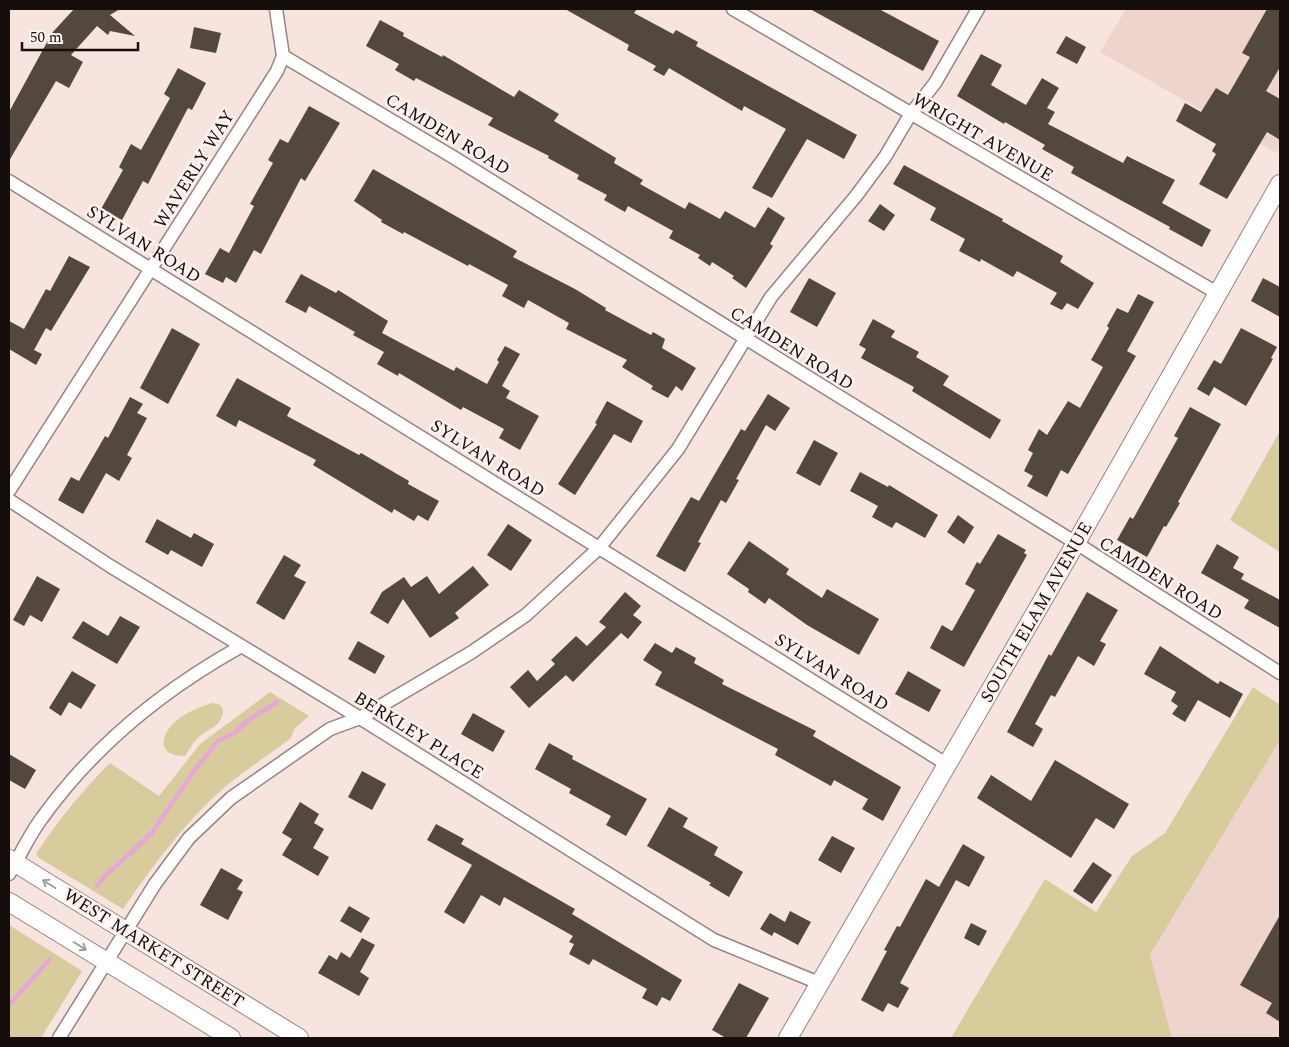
<svg xmlns="http://www.w3.org/2000/svg" width="1289" height="1047" viewBox="0 0 1289 1047" font-family="Spectral,serif">
  <style>
    .built { fill: #efd4cd }
    .green { fill: #d8cc9c }
    .lines { fill: none; stroke-linecap: round; stroke-linejoin: round }
    .stream { stroke: #e7a6db; stroke-width: 4.5 }
    .building { fill: #53483d }
    .street-casing { stroke: #968480; stroke-width: 15 }
    .secondary-casing { stroke: #968480; stroke-width: 20 }
    .street { stroke: #fff; stroke-width: 12 }
    .secondary { stroke: #fff; stroke-width: 18 }
    .oneway { stroke: #a19f9e }
    .labels { text-anchor: middle; stroke-width: 5; stroke-linejoin: round; paint-order: stroke }
    .street-label { font-size: 18px; fill: #150e0d; stroke: #fff3f0 }
  </style>
  <rect width="100%" height="100%" fill="#f7e4df"/>
  <path class="built" d="M 1126,9 L 1280,9 L 1280,145 L 1276,153 L 1100,52 Z
    M 1280,740 L 1280,1038 L 1172,1038 L 1150,955 Z"/>
  <path class="green" d="M 1280,431 L 1280,552 L 1230,520 Z
    M 1253,687 L 1280,705 L 1280,740 L 1150,955 L 1172,1038 L 951,1038 L 1045,879 L 1096,912 L 1132,856 L 1165,833 Z
    M 270,692 L 309,716 L 295,728 L 291,738 C 270,754 247,769 226,786 C 186,821 153,865 123,909 L 39,858 L 36,854 C 58,820 82,791 110,763 L 159,796 L 200,744 Z
    M 212,703 L 219,704 L 223,709 C 223,726 211,727 199,737 C 193,742 189,750 185,756 C 157,756 159,736 176,721 C 186,712 200,707 212,703 Z
    M 9,925 L 82,971 L 41,1038 L 9,1038 Z"/>
  <g class="lines">
    <path class="stream" d="M 97,886 L 105,876 L 151,834 L 194,771 L 218,741 L 234,733 L 250,719 L 277,702
      M 9,1005 L 50,959"/>
  </g>
  <path class="building" d="M 74,9 L 120,9 L 110,15 L 135,36 L 110,31 L 108,35 L 97,26 L 71,55 L 83,62 L 69,88 L 56,81 L 9,161 L 9,112 L 52,33 Z
    M 565,9 L 637,9 L 634,13 L 673,34 L 676,30 L 698,42 L 696,46 L 857,135 L 844,159 L 807,139 L 772,198 L 752,188 L 786,129 L 744,106 L 742,111 L 669,68 L 664,76 L 653,70 L 656,66 L 627,50 L 629,45 Z
    M 810,9 L 879,9 L 939,41 L 923,71 Z
    M 1267,9 L 1280,9 L 1280,67 L 1266,91 L 1280,99 L 1280,140 L 1267,132 L 1227,199 L 1199,184 L 1216,154 L 1212,151 L 1216,144 L 1176,121 L 1185,103 L 1201,112 L 1216,88 L 1228,95 L 1250,57 L 1242,53 Z
    M 380,20 L 404,33 L 403,36 L 442,57 L 443,55 L 514,97 L 519,90 L 559,114 L 554,121 L 616,158 L 614,163 L 643,180 L 640,184 L 685,209 L 689,202 L 720,219 L 725,211 L 755,228 L 768,207 L 785,218 L 770,244 L 773,246 L 746,288 L 732,278 L 734,276 L 712,262 L 710,266 L 698,258 L 700,255 L 669,238 L 673,231 L 628,206 L 625,212 L 604,200 L 607,195 L 577,179 L 579,175 L 548,158 L 549,156 L 488,125 L 493,118 L 416,78 L 414,81 L 395,70 L 399,64 L 366,46 Z
    M 194,27 L 221,33 L 216,53 L 190,48 Z
    M 1066,36 L 1086,47 L 1077,64 L 1056,53 Z
    M 981,54 L 1002,65 L 991,85 L 1026,105 L 1042,78 L 1059,88 L 1047,108 L 1055,112 L 1048,124 L 1123,163 L 1127,156 L 1175,180 L 1162,203 L 1211,230 L 1202,247 L 1169,229 L 1170,227 L 1071,173 L 1074,167 L 1042,149 L 1045,145 L 1005,122 L 1004,124 L 957,96 Z
    M 178,68 L 206,83 L 192,110 L 188,108 L 148,184 L 143,181 L 122,220 L 101,209 L 123,170 L 119,167 L 131,144 L 141,150 L 170,98 L 164,94 Z
    M 309,106 L 340,123 L 305,181 L 301,178 L 261,254 L 254,250 L 236,283 L 226,277 L 223,283 L 205,274 L 220,248 L 229,253 L 254,206 L 250,204 L 273,163 L 268,160 L 280,139 L 288,143 Z
    M 904,165 L 1003,219 L 1002,221 L 1063,256 L 1060,262 L 1094,283 L 1078,309 L 1067,303 L 1062,310 L 1050,304 L 1057,293 L 1017,271 L 1013,277 L 981,259 L 980,262 L 959,251 L 965,239 L 930,220 L 936,208 L 893,184 Z
    M 373,169 L 517,251 L 513,257 L 575,289 L 606,308 L 605,310 L 651,335 L 653,332 L 665,339 L 662,348 L 696,368 L 682,391 L 676,386 L 668,398 L 651,389 L 653,386 L 622,367 L 627,360 L 566,329 L 569,323 L 528,300 L 524,308 L 502,296 L 508,285 L 469,264 L 468,266 L 404,232 L 403,234 L 381,222 L 382,220 L 354,201 Z
    M 880,204 L 895,215 L 884,231 L 868,221 Z
    M 69,256 L 90,267 L 51,331 L 46,328 L 34,350 L 42,354 L 36,365 L 9,349 L 9,321 L 24,329 L 46,289 L 50,291 Z
    M 301,274 L 336,293 L 338,290 L 388,321 L 382,333 L 454,371 L 456,367 L 487,384 L 499,362 L 497,360 L 505,346 L 520,354 L 502,386 L 510,391 L 506,398 L 539,416 L 520,450 L 499,438 L 504,429 L 463,407 L 461,410 L 399,373 L 398,376 L 377,364 L 384,352 L 353,335 L 355,332 L 309,306 L 306,313 L 285,302 Z
    M 809,278 L 836,293 L 817,327 L 790,312 Z
    M 1263,278 L 1280,287 L 1280,317 L 1251,301 Z
    M 1138,294 L 1154,302 L 1127,351 L 1136,356 L 1068,474 L 1061,470 L 1047,497 L 1027,486 L 1033,476 L 1024,471 L 1033,453 L 1028,450 L 1039,429 L 1047,435 L 1068,401 L 1080,408 L 1103,367 L 1091,360 L 1109,328 L 1107,326 L 1117,308 L 1128,313 Z
    M 873,319 L 895,331 L 891,337 L 919,352 L 916,357 L 949,376 L 943,385 L 1001,420 L 990,439 L 912,391 L 914,387 L 861,358 L 866,349 L 859,345 Z
    M 172,328 L 200,344 L 168,404 L 140,388 Z
    M 1241,328 L 1277,347 L 1271,358 L 1273,359 L 1246,406 L 1214,387 L 1209,396 L 1197,389 L 1214,360 L 1221,364 Z
    M 237,378 L 291,408 L 287,416 L 359,455 L 361,453 L 409,481 L 408,484 L 439,501 L 428,521 L 418,515 L 414,521 L 394,509 L 392,513 L 313,465 L 316,460 L 239,420 L 236,427 L 216,416 Z
    M 768,394 L 790,408 L 775,431 L 766,425 L 736,479 L 739,480 L 726,503 L 721,500 L 698,542 L 701,543 L 685,572 L 656,556 L 691,497 L 699,501 L 741,429 L 745,431 Z
    M 130,397 L 143,404 L 137,413 L 147,418 L 127,455 L 132,458 L 119,481 L 106,473 L 83,514 L 58,500 L 71,477 L 79,481 L 105,436 L 108,438 Z
    M 607,401 L 643,421 L 631,443 L 614,434 L 575,495 L 558,484 L 597,424 L 595,423 Z
    M 1190,407 L 1221,424 L 1178,502 L 1180,503 L 1166,527 L 1164,526 L 1147,557 L 1117,540 L 1130,517 L 1133,519 L 1178,438 L 1174,436 Z
    M 814,440 L 838,453 L 820,486 L 796,473 Z
    M 860,472 L 888,487 L 889,485 L 938,515 L 925,538 L 896,522 L 892,528 L 872,517 L 878,506 L 850,491 Z
    M 958,515 L 974,527 L 964,544 L 947,532 Z
    M 157,519 L 191,538 L 194,533 L 214,544 L 202,567 L 171,550 L 168,555 L 145,542 Z
    M 508,524 L 532,540 L 511,571 L 487,555 Z
    M 998,534 L 1026,550 L 1024,553 L 1027,555 L 964,667 L 930,648 L 942,625 L 952,631 L 975,590 L 965,584 L 977,562 L 980,564 Z
    M 749,541 L 789,569 L 786,574 L 822,598 L 827,589 L 879,619 L 859,655 L 807,625 L 769,598 L 765,604 L 748,592 L 749,589 L 727,574 Z
    M 1217,544 L 1239,557 L 1233,568 L 1244,574 L 1241,579 L 1280,600 L 1280,628 L 1244,608 L 1249,600 L 1201,573 Z
    M 284,555 L 301,565 L 294,576 L 306,582 L 284,620 L 256,603 Z
    M 473,566 L 489,585 L 455,613 L 459,618 L 430,638 L 403,599 L 388,624 L 370,613 L 382,592 L 404,577 L 411,587 L 427,576 L 439,594 Z
    M 37,576 L 60,589 L 42,622 L 30,615 L 24,626 L 13,620 Z
    M 625,592 L 641,606 L 633,615 L 642,622 L 628,639 L 621,633 L 573,682 L 566,675 L 529,708 L 510,687 L 528,670 L 537,681 L 555,664 L 551,660 L 576,636 L 587,646 L 606,627 L 599,622 Z
    M 1087,592 L 1118,610 L 1100,641 L 1106,644 L 1094,666 L 1078,656 L 1055,697 L 1051,695 L 1035,724 L 1043,729 L 1033,747 L 1007,732 L 1049,654 L 1051,656 Z
    M 120,616 L 140,627 L 117,664 L 72,638 L 83,621 L 108,636 Z
    M 358,641 L 385,656 L 375,674 L 348,659 Z
    M 655,643 L 672,653 L 676,647 L 696,658 L 694,663 L 724,680 L 722,684 L 816,731 L 813,736 L 901,787 L 883,821 L 862,809 L 868,799 L 834,780 L 831,786 L 775,755 L 778,749 L 655,685 L 662,672 L 643,660 Z
    M 1160,646 L 1218,684 L 1220,681 L 1243,694 L 1230,718 L 1198,700 L 1185,722 L 1172,714 L 1178,706 L 1171,701 L 1176,692 L 1144,674 Z
    M 72,671 L 96,685 L 81,709 L 69,702 L 61,716 L 49,708 Z
    M 908,671 L 941,690 L 929,712 L 895,694 Z
    M 473,713 L 505,731 L 493,752 L 461,734 Z
    M 549,743 L 573,756 L 572,759 L 647,799 L 626,836 L 606,825 L 611,816 L 569,793 L 571,789 L 535,769 Z
    M 9,754 L 36,770 L 25,789 L 9,780 Z
    M 1055,760 L 1129,804 L 1114,829 L 1096,818 L 1071,858 L 977,798 L 991,775 L 1031,801 Z
    M 362,771 L 386,784 L 372,810 L 348,797 Z
    M 300,802 L 319,814 L 314,823 L 324,829 L 313,848 L 329,857 L 318,876 L 282,855 L 292,839 L 282,833 Z
    M 669,807 L 688,818 L 683,827 L 718,847 L 714,855 L 743,872 L 729,897 L 709,885 L 711,883 L 647,846 Z
    M 436,824 L 464,839 L 461,844 L 575,909 L 572,914 L 682,980 L 670,1001 L 662,997 L 657,1006 L 642,998 L 647,989 L 593,959 L 589,965 L 569,954 L 574,944 L 569,942 L 573,936 L 504,897 L 500,906 L 481,895 L 464,924 L 444,912 L 472,865 L 427,840 Z
    M 832,836 L 855,848 L 841,873 L 818,860 Z
    M 963,844 L 985,857 L 969,887 L 956,880 L 900,983 L 909,988 L 898,1008 L 888,1003 L 883,1012 L 861,1000 L 887,951 L 884,950 L 897,926 L 900,927 L 926,879 L 939,887 Z
    M 1093,862 L 1112,875 L 1092,904 L 1073,891 Z
    M 221,868 L 243,880 L 237,889 L 243,892 L 228,920 L 200,905 Z
    M 349,906 L 370,918 L 361,933 L 340,921 Z
    M 790,911 L 811,922 L 798,945 L 774,932 L 772,936 L 760,929 L 770,913 L 785,922 Z
    M 1280,915 L 1280,1022 L 1266,1013 L 1272,1003 L 1240,985 Z
    M 971,923 L 987,931 L 979,946 L 964,938 Z
    M 362,938 L 375,945 L 360,972 L 369,978 L 359,996 L 318,973 L 329,955 L 337,960 L 341,952 L 350,958 Z
    M 739,983 L 769,998 L 746,1038 L 726,1038 L 712,1030 Z"/>
  <g class="lines">
    <g class="street-casing">
      <path id="street" d="M 733,9 L 1217,293
        M 283,56 L 453,157 L 1076,543 L 1280,673
        M 9,181 L 948,765
        M 9,491 L 277,71 L 283,56 L 276,9
        M 9,500 L 110,566 L 360,718 L 714,940 L 819,983
        M 9,874 C 20,856 29,835 42,818 C 93,747 163,690 240,647
        M 59,1038 L 155,884 L 189,838 L 231,798 L 330,729 L 360,718 L 472,652 L 526,615 L 599,548 L 678,449 L 771,297 L 856,196 L 885,157 L 910,115 L 935,83 L 978,9"/>
    </g>
    <g class="secondary-casing">
      <path id="secondary" d="M 9,859 L 299,1038
        M 9,902 L 231,1038
        M 788,1038 L 1076,543 L 1280,184"/>
    </g>
    <use href="#street" class="street"/>
    <use href="#secondary" class="secondary"/>
  </g>
  <defs><path id="oneway-shaft" d="M-6 0H5M1.5-3L5.5 0L1.5 3" fill="none" stroke-width="1.6" stroke-linecap="round" stroke-linejoin="round" transform="scale(1.25)"/></defs>
  <g class="oneway">
    <use href="#oneway-shaft" transform="translate(49 884) rotate(-148)"/>
    <use href="#oneway-shaft" transform="translate(80 946) rotate(32)"/>
  </g>
  <g class="labels">
    <g class="street-label">
      <text transform="translate(448 134) rotate(31)" y="6">CAMDEN ROAD</text>
      <text transform="translate(983 137) rotate(30)" y="6">WRIGHT AVENUE</text>
      <text transform="translate(194 169) rotate(-58)" y="6">WAVERLY WAY</text>
      <text transform="translate(144 244) rotate(32)" y="6">SYLVAN ROAD</text>
      <text transform="translate(792 348) rotate(32)" y="6">CAMDEN ROAD</text>
      <text transform="translate(488 458) rotate(32)" y="6">SYLVAN ROAD</text>
      <text transform="translate(1161 578) rotate(32)" y="6">CAMDEN ROAD</text>
      <text transform="translate(1036 612) rotate(-60)" y="6">SOUTH ELAM AVENUE</text>
      <text transform="translate(832 672) rotate(32)" y="6">SYLVAN ROAD</text>
      <text transform="translate(419 735) rotate(32)" y="6">BERKLEY PLACE</text>
      <text transform="translate(154 948) rotate(32)" y="6">WEST MARKET STREET</text>
    </g>
  </g>
  <rect width="1289" height="1047" fill="none" stroke="#150e0d" stroke-width="20"/>
  <path d="M22 42v8h116v-8" fill="none" stroke="#150e0d" stroke-width="2.5"/>
  <text x="30" y="42" font-size="15" fill="#150e0d" stroke="#fff3f0" stroke-width="4" paint-order="stroke">50 m</text>
</svg>
